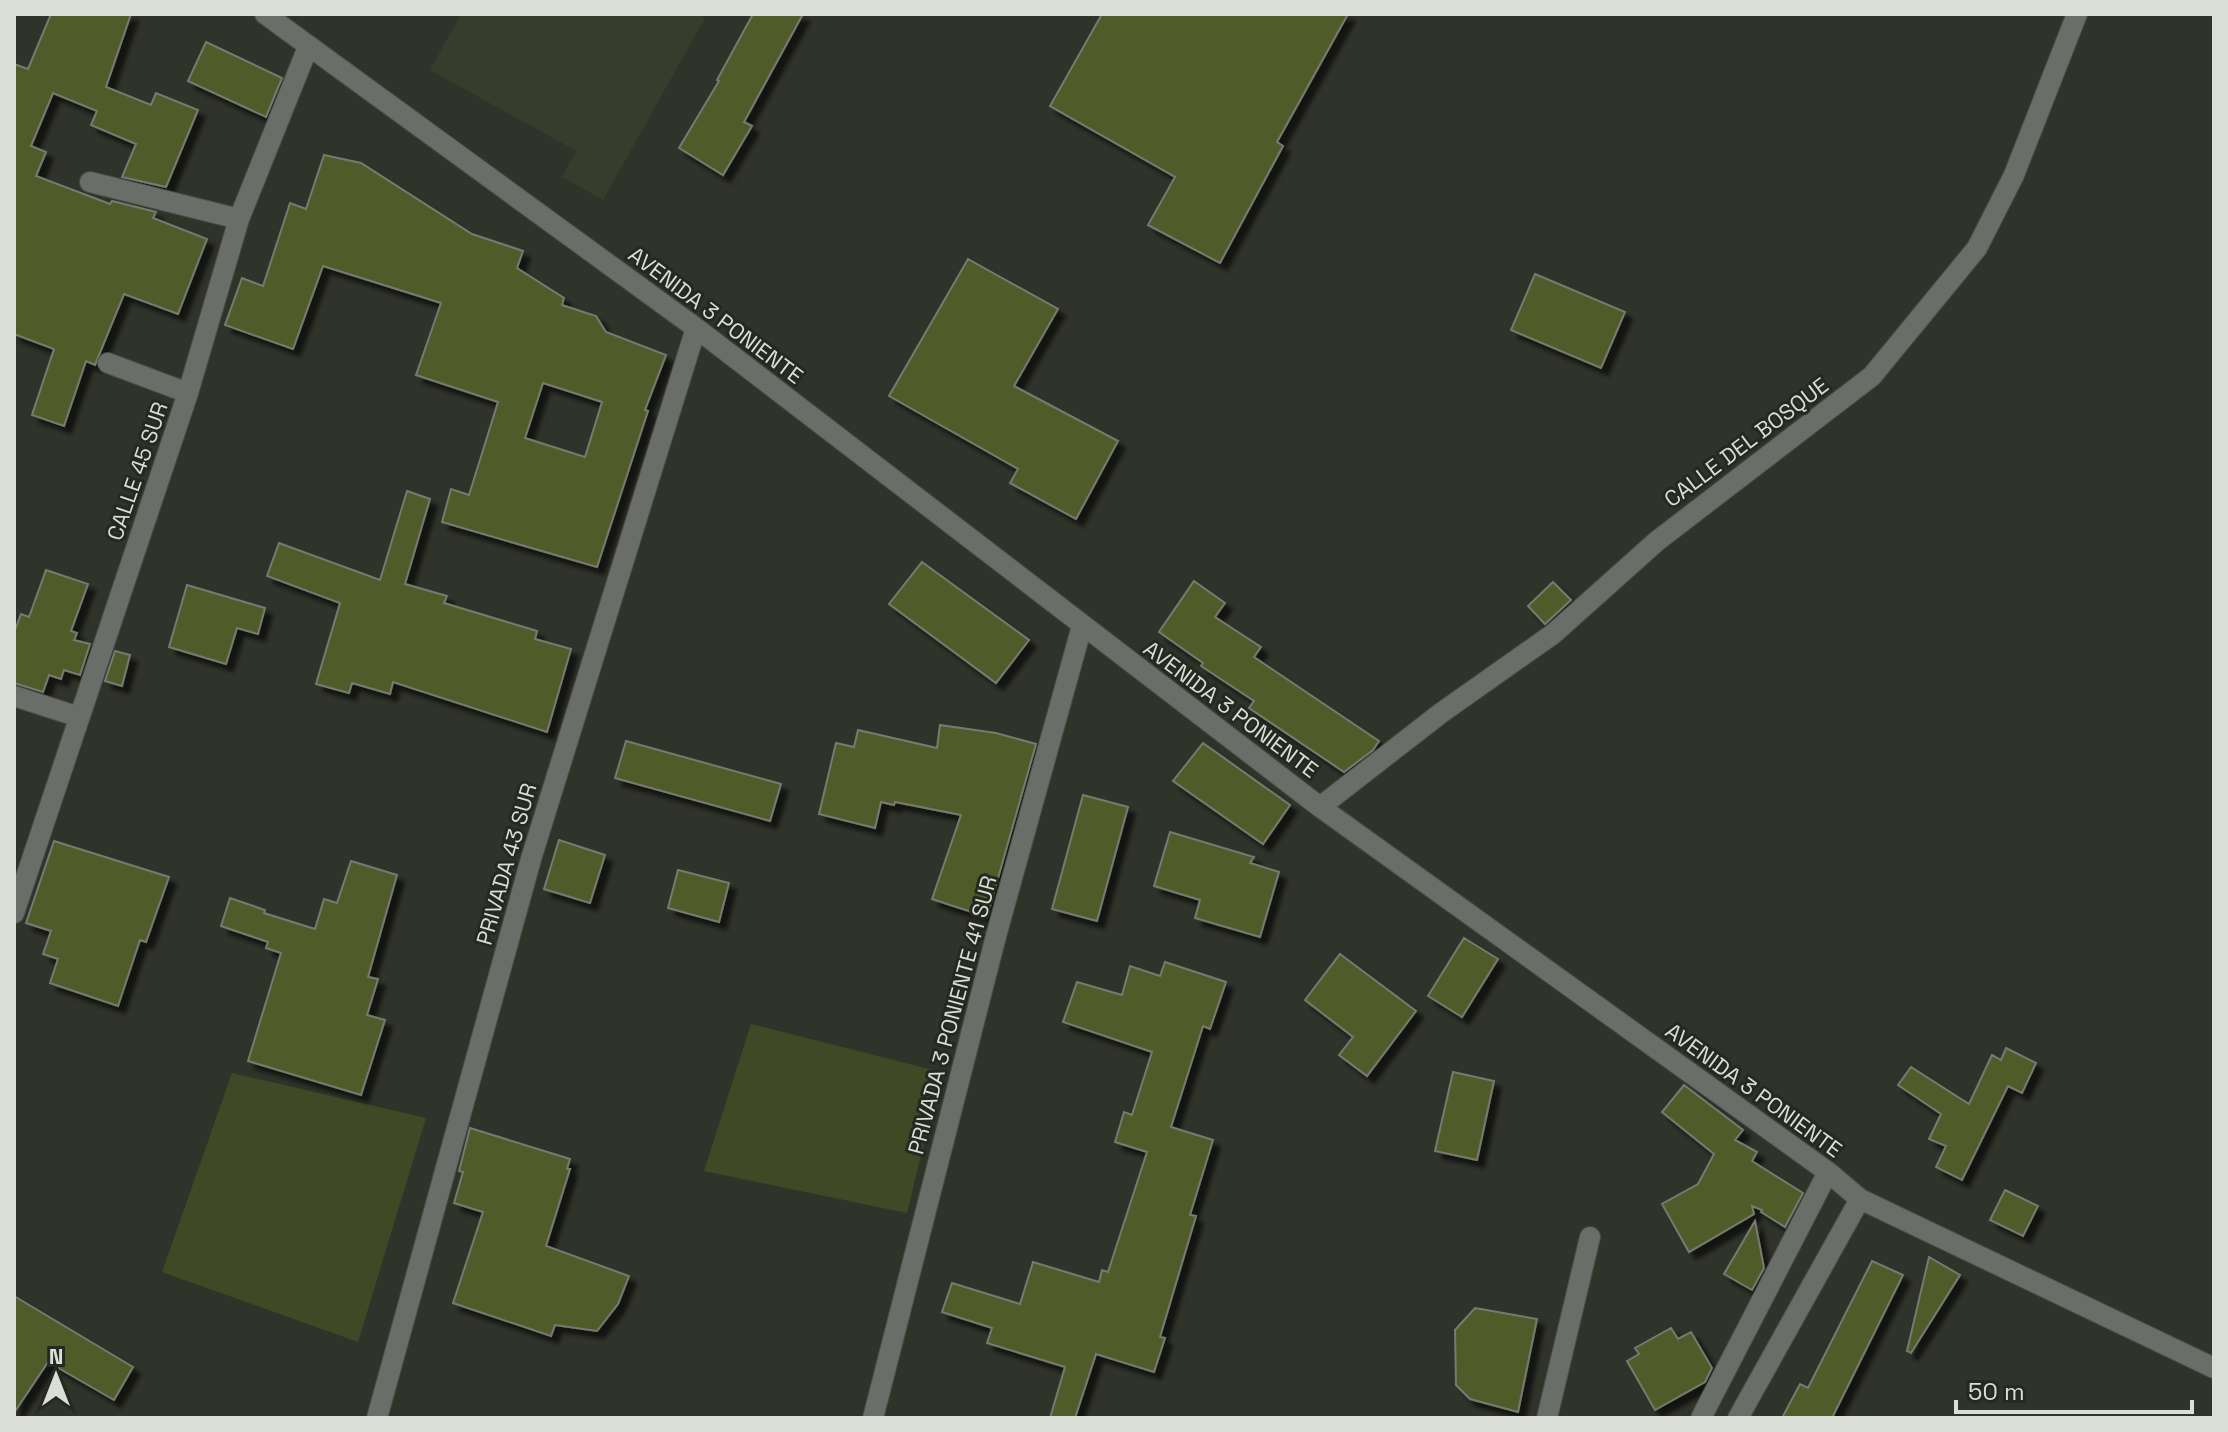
<svg xmlns="http://www.w3.org/2000/svg" width="2228" height="1432" viewBox="0 0 2228 1432" font-family="'Space Grotesk',sans-serif">
  <style>
    .built { fill: #373c2d }
    .green { fill: #3f4925 }
    .building { fill: #4f5c2c; stroke: #767a6f; stroke-width: 2; fill-rule: evenodd; filter: url(#shadow) }
    .lines { fill: none; stroke-linecap: round; stroke-linejoin: round }
    .minor-casing { stroke: #4b4e46; stroke-width: 22 }
    .minor { stroke: #6b6d68; stroke-width: 20 }
    .labels { text-anchor: middle; stroke-width: 6; stroke-linejoin: round; paint-order: stroke }
    .street-label { font-size: 22px; fill: #dbddd7; stroke: #262920 }
  </style>
  <defs>
    <filter id="shadow"><feDropShadow dx="7" dy="7" stdDeviation="2" flood-color="#0009"/></filter>
  </defs>
  <rect width="100%" height="100%" fill="#30332a"/>
  <path class="built" d="M 461,14 L 697,14 L 705,18 L 603,200 L 562,177 L 576,151 L 430,70 Z"/>
  <path class="green" d="M 751,1024 L 941,1072 L 907,1213 L 704,1171 Z
    M 232,1073 L 426,1118 L 358,1342 L 162,1272 Z"/>
  <path class="building" d="M 51,14 L 131,14 L 106,87 L 151,105 L 156,93 L 198,110 L 166,187 L 122,177 L 136,144 L 91,125 L 97,111 L 53,93 L 31,146 L 46,152 L 36,176 L 110,204 L 112,201 L 156,212 L 153,218 L 207,239 L 178,314 L 124,294 L 95,365 L 86,361 L 64,426 L 32,415 L 54,349 L 14,334 L 14,64 L 28,69 Z
    M 753,14 L 803,14 L 744,122 L 752,126 L 723,175 L 679,148 L 719,81 L 717,80 Z
    M 1102,14 L 1348,14 L 1277,142 L 1283,146 L 1220,263 L 1148,225 L 1175,177 L 1050,106 Z
    M 206,42 L 282,78 L 266,117 L 188,81 Z
    M 324,155 L 361,163 L 472,234 L 523,251 L 517,268 L 564,298 L 562,305 L 596,316 L 606,332 L 666,355 L 645,410 L 648,411 L 597,567 L 442,522 L 451,489 L 469,495 L 498,402 L 416,375 L 441,303 L 323,266 L 293,349 L 225,325 L 242,278 L 263,286 L 290,203 L 306,209 ZM 543,383 L 602,402 L 585,457 L 525,438 Z
    M 968,259 L 1058,309 L 1014,386 L 1118,441 L 1076,519 L 1010,483 L 1018,469 L 889,396 Z
    M 1535,274 L 1625,312 L 1601,368 L 1511,330 Z
    M 407,491 L 430,499 L 405,584 L 447,596 L 444,603 L 537,631 L 535,639 L 571,649 L 547,732 L 393,682 L 390,694 L 352,683 L 349,693 L 316,684 L 340,603 L 267,576 L 279,543 L 380,580 Z
    M 922,562 L 1029,640 L 996,683 L 889,604 Z
    M 46,570 L 88,584 L 71,631 L 77,633 L 74,640 L 90,644 L 80,675 L 64,670 L 61,679 L 49,675 L 43,692 L 14,683 L 14,633 L 21,614 L 29,617 Z
    M 1194,581 L 1225,603 L 1215,617 L 1261,647 L 1254,657 L 1379,741 L 1373,750 L 1344,772 L 1249,708 L 1254,701 L 1201,666 L 1203,663 L 1159,632 Z
    M 1553,582 L 1571,600 L 1545,624 L 1528,606 Z
    M 187,585 L 265,608 L 258,634 L 237,628 L 226,664 L 169,647 Z
    M 115,651 L 130,655 L 122,686 L 105,681 Z
    M 940,725 L 996,733 L 1036,744 L 987,917 L 932,899 L 961,815 L 895,802 L 894,805 L 881,802 L 875,828 L 819,814 L 836,743 L 854,747 L 858,730 L 937,748 Z
    M 626,741 L 781,784 L 770,821 L 615,778 Z
    M 1203,743 L 1290,805 L 1263,844 L 1173,781 Z
    M 1083,795 L 1128,807 L 1097,921 L 1052,909 Z
    M 1170,832 L 1254,857 L 1250,863 L 1279,872 L 1260,937 L 1195,918 L 1200,900 L 1154,886 Z
    M 559,840 L 605,855 L 590,903 L 544,889 Z
    M 54,841 L 169,877 L 146,942 L 140,940 L 118,1006 L 50,983 L 58,959 L 43,954 L 51,931 L 26,923 Z
    M 351,861 L 397,875 L 368,977 L 378,979 L 367,1015 L 385,1020 L 361,1095 L 248,1061 L 281,953 L 266,948 L 268,942 L 221,926 L 230,898 L 265,910 L 264,913 L 315,929 L 324,899 L 337,903 Z
    M 678,870 L 729,883 L 719,922 L 668,908 Z
    M 1464,938 L 1498,959 L 1462,1017 L 1428,996 Z
    M 1340,954 L 1416,1011 L 1367,1076 L 1339,1055 L 1353,1037 L 1305,1000 Z
    M 1165,962 L 1226,982 L 1210,1029 L 1203,1026 L 1171,1127 L 1213,1140 L 1190,1215 L 1196,1216 L 1160,1337 L 1165,1338 L 1154,1372 L 1096,1354 L 1075,1418 L 1050,1418 L 1065,1367 L 987,1343 L 992,1328 L 942,1312 L 952,1283 L 1020,1304 L 1033,1262 L 1099,1282 L 1102,1270 L 1108,1272 L 1147,1152 L 1115,1142 L 1124,1112 L 1132,1115 L 1152,1052 L 1063,1022 L 1077,982 L 1122,995 L 1130,966 L 1160,976 Z
    M 2006,1048 L 2036,1063 L 2022,1093 L 2008,1086 L 1962,1180 L 1936,1167 L 1946,1146 L 1929,1139 L 1941,1114 L 1898,1085 L 1911,1067 L 1969,1104 L 1992,1055 L 2001,1060 Z
    M 1453,1072 L 1494,1081 L 1477,1160 L 1435,1151 Z
    M 1684,1085 L 1743,1130 L 1735,1140 L 1757,1152 L 1752,1161 L 1803,1193 L 1785,1227 L 1761,1212 L 1762,1210 L 1752,1206 L 1754,1214 L 1689,1252 L 1662,1204 L 1698,1184 L 1714,1154 L 1662,1112 Z
    M 470,1128 L 570,1159 L 567,1169 L 570,1169 L 546,1246 L 629,1276 L 618,1304 L 597,1331 L 555,1325 L 551,1336 L 453,1303 L 483,1212 L 454,1203 L 463,1172 L 459,1171 Z
    M 2005,1190 L 2038,1206 L 2023,1236 L 1990,1220 Z
    M 1755,1221 L 1764,1268 L 1752,1290 L 1724,1274 Z
    M 1929,1257 L 1960,1275 L 1911,1353 L 1907,1351 Z
    M 1872,1261 L 1903,1275 L 1832,1418 L 1782,1418 L 1800,1384 L 1808,1388 Z
    M 14,1296 L 133,1367 L 114,1400 L 48,1362 L 14,1413 Z
    M 1475,1308 L 1537,1319 L 1518,1412 L 1470,1399 L 1456,1385 L 1455,1330 Z
    M 1671,1328 L 1678,1339 L 1691,1332 L 1712,1368 L 1705,1382 L 1655,1410 L 1627,1361 L 1639,1354 L 1635,1348 Z"/>
  <g class="lines">
    <g class="minor-casing">
      <path id="minor" d="M 265,14 L 696,328 L 1320,807 L 1828,1172 L 1860,1199 L 2214,1368
        M 90,182 L 239,219
        M 108,363 L 188,393
        M 14,696 L 79,717
        M 1320,807 L 1441,713 L 1553,634 L 1657,541 L 1872,376 L 1977,248 L 2014,175 L 2077,14
        M 14,913 L 188,393 L 239,219 L 308,47
        M 377,1418 L 531,859 L 696,328
        M 873,1418 L 996,936 L 1082,626
        M 1547,1418 L 1590,1237
        M 1701,1418 L 1828,1172
        M 1738,1418 L 1860,1199"/>
    </g>
    <use href="#minor" class="minor"/>
  </g>
  <g class="labels">
    <g class="street-label">
      <text transform="translate(716 315) rotate(37)" y="8">AVENIDA 3 PONIENTE</text>
      <text transform="translate(1746 442) rotate(-37)" y="8">CALLE DEL BOSQUE</text>
      <text transform="translate(137 471) rotate(-71)" y="8">CALLE 45 SUR</text>
      <text transform="translate(1231 709) rotate(37)" y="8">AVENIDA 3 PONIENTE</text>
      <text transform="translate(506 864) rotate(-74)" y="8">PRIVADA 43 SUR</text>
      <text transform="translate(952 1015) rotate(-75)" y="8">PRIVADA 3 PONIENTE 41 SUR</text>
      <text transform="translate(1754 1090) rotate(36)" y="8">AVENIDA 3 PONIENTE</text>
    </g>
  </g>
  <rect width="2228" height="1432" fill="none" stroke="#dbddd7" stroke-width="32"/>
  <g transform="translate(56 1376)" stroke="#262920" stroke-width="6" paint-order="stroke">
  <path d="M0-6L14 30L0 20L-14 30Z" fill="#dbddd7"/>
  <text y="-12" font-size="22" font-weight="bold" text-anchor="middle" fill="#dbddd7">N</text>
  </g>
  <path d="M1956 1400v12h236v-12" fill="none" stroke="#dbddd7" stroke-width="4"/>
  <text x="1968" y="1400" font-size="24" fill="#dbddd7" stroke="#262920" stroke-width="6" paint-order="stroke">50 m</text>
</svg>
